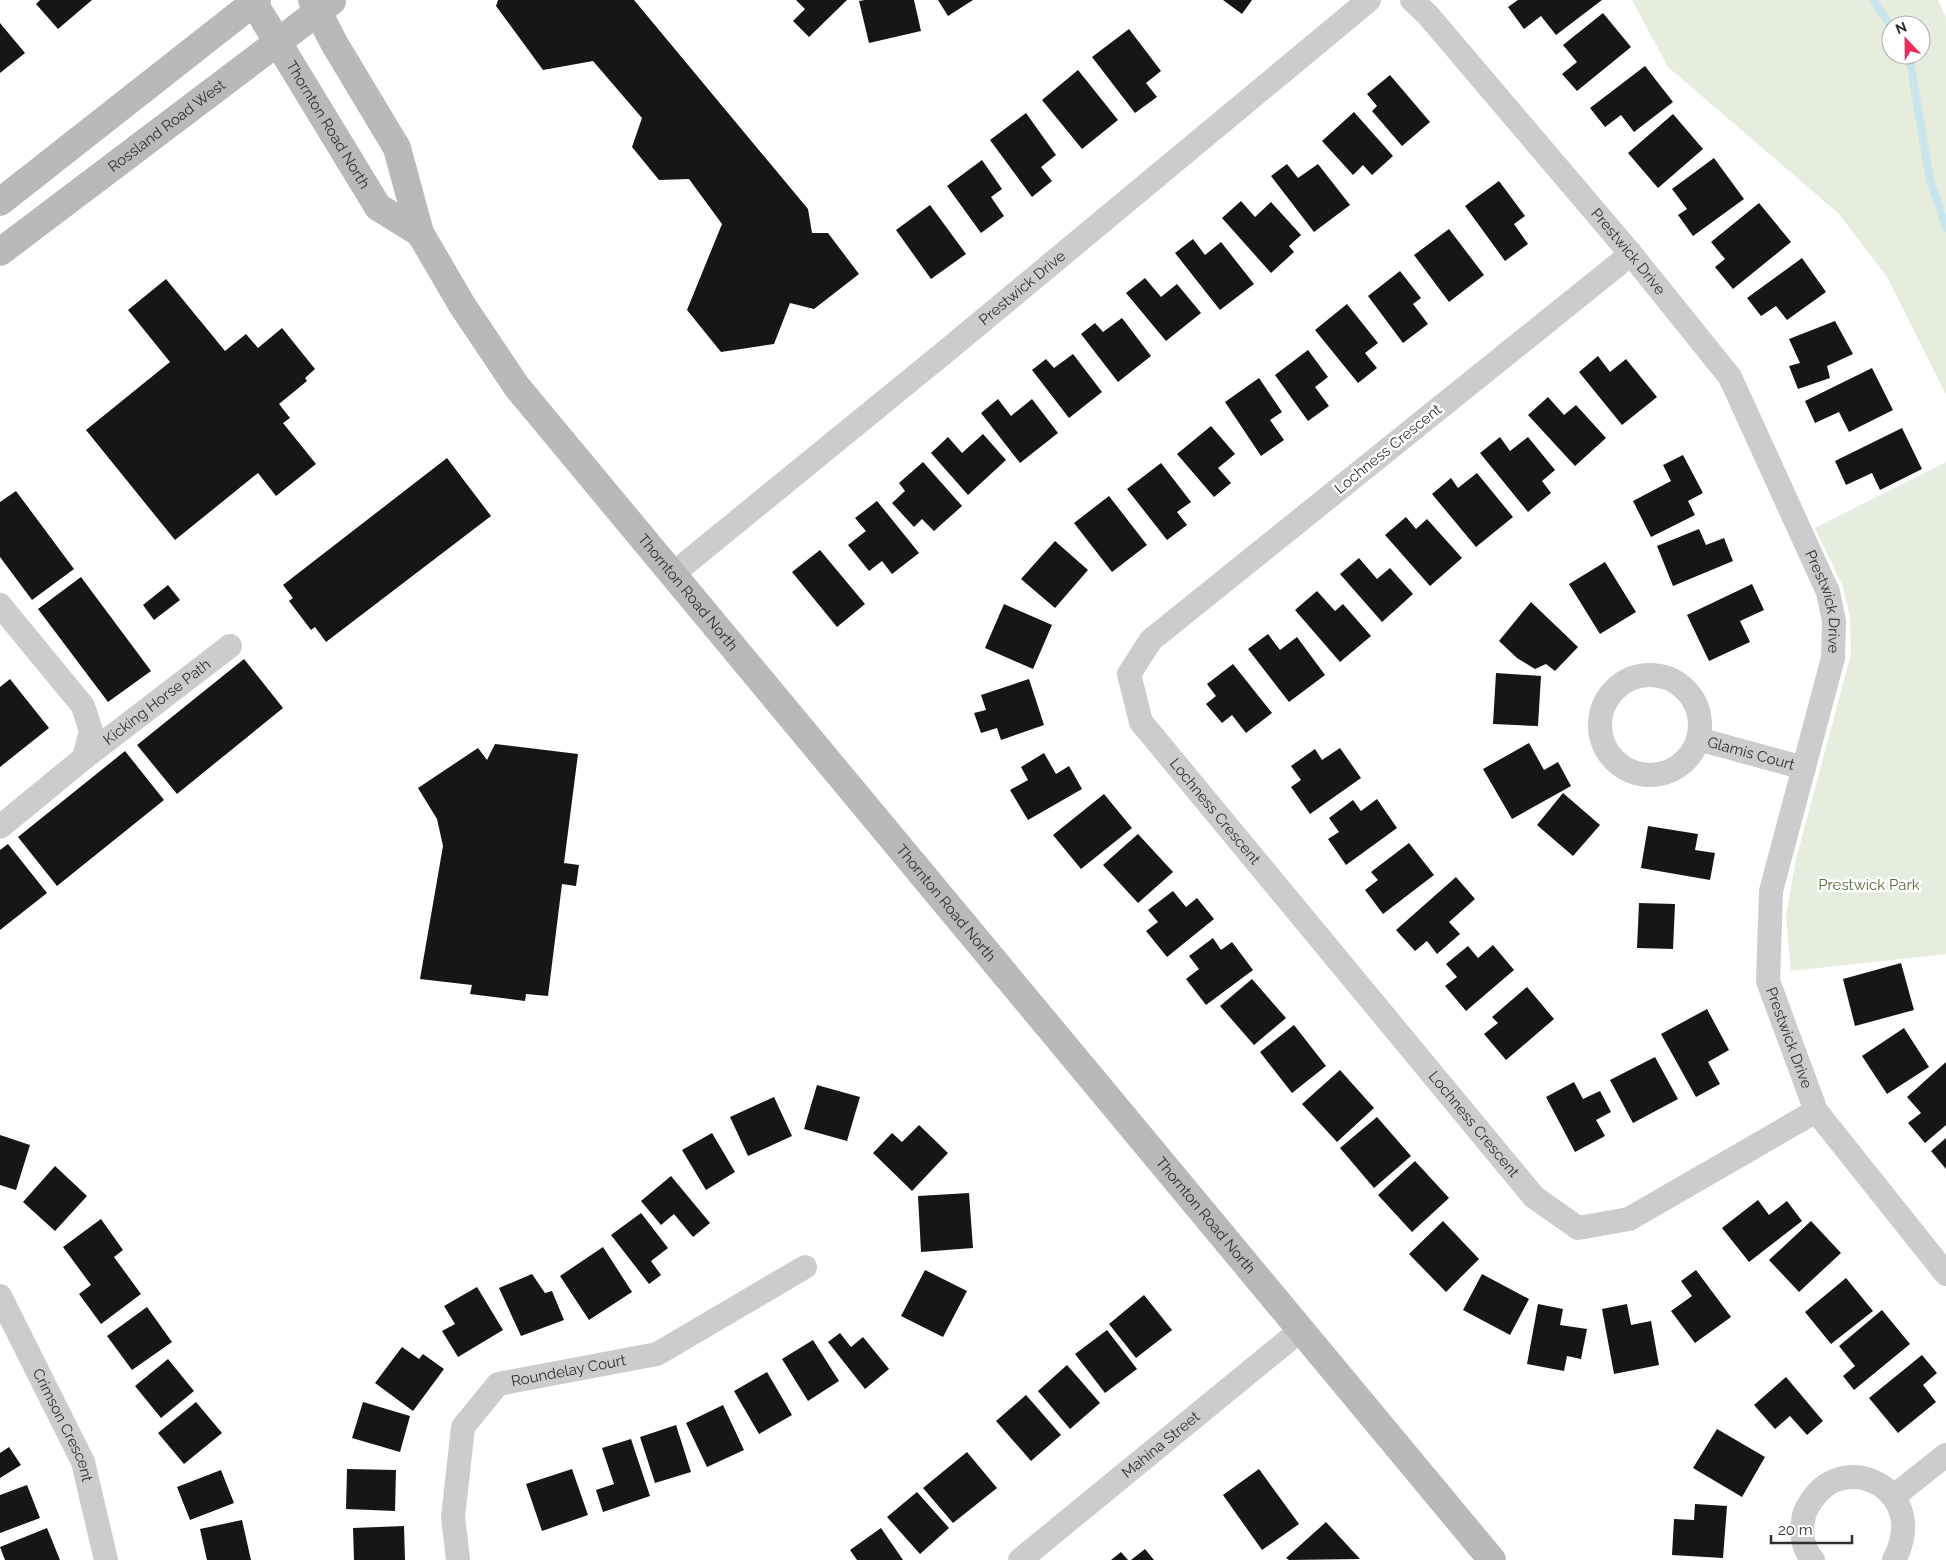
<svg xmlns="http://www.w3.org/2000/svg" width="1946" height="1560" viewBox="0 0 1946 1560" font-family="Raleway,sans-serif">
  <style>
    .green { fill: #e7eddc; fill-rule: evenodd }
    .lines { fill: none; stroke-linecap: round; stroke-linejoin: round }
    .stream { stroke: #c8e4ed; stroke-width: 8 }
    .building { fill: #161616 }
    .minor { stroke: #ccc; stroke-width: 24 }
    .secondary { stroke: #b9b9b9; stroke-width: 28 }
    .labels { text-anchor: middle; stroke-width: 5; stroke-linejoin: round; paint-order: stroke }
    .street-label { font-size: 15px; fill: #2f2f2f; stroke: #fff }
    .park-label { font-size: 15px; fill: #596c3a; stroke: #fff }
  </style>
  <rect width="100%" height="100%" fill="#fff"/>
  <path class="green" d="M 1632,0 L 1938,0 L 1946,17 L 1946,395 L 1887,277 L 1839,214 L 1668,67 ZM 1891,25 L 1921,25 L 1921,55 L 1891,55 Z
    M 1946,462 L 1946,954 L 1791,971 L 1786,916 L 1796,859 L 1851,654 L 1850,618 L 1843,587 L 1815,528 Z"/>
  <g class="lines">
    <path class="stream" d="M 1873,0 L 1891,26
      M 1909,55 L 1930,180 L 1946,228"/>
  </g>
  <path class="building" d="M 40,0 L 92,0 L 58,29 L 36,4 Z
    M 498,0 L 634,0 L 808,209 L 812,233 L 828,233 L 859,274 L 814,309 L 790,303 L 774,344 L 721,352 L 687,310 L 722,224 L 689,179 L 659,180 L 632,147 L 642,118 L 593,61 L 543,70 L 496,6 Z
    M 796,0 L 847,0 L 809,37 L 793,21 L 805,9 Z
    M 865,0 L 914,0 L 921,31 L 869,43 L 859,1 Z
    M 938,0 L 973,0 L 948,16 Z
    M 1223,0 L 1252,0 L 1242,14 Z
    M 1518,0 L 1602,0 L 1556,35 L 1541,16 L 1524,29 L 1508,7 Z
    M 1603,13 L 1631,47 L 1577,91 L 1562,74 L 1577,62 L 1563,45 Z
    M 0,23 L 25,53 L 0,73 Z
    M 1129,29 L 1161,71 L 1146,83 L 1157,97 L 1135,113 L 1092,57 Z
    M 1645,66 L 1673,102 L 1634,132 L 1621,115 L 1605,127 L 1590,108 Z
    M 1078,70 L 1118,120 L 1082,149 L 1042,100 Z
    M 1390,75 L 1430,122 L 1402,146 L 1372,111 L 1377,106 L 1367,94 Z
    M 1354,112 L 1393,156 L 1372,175 L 1363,165 L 1353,175 L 1322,141 Z
    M 1026,113 L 1056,155 L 1041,167 L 1052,181 L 1032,197 L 990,140 Z
    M 1673,114 L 1703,149 L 1658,188 L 1628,153 Z
    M 1714,158 L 1744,199 L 1693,236 L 1678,215 L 1687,209 L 1672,189 Z
    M 982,160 L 1002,189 L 991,197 L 1004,216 L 981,233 L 947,186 Z
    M 1287,164 L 1298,178 L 1318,164 L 1350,205 L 1314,232 L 1271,176 Z
    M 1499,181 L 1525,216 L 1514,224 L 1528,244 L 1505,261 L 1465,206 Z
    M 1241,201 L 1255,217 L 1271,202 L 1301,235 L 1289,246 L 1294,252 L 1271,273 L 1222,218 Z
    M 1759,203 L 1791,242 L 1733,289 L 1715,267 L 1725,259 L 1711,242 Z
    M 930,205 L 966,254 L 931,279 L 896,230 Z
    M 1449,229 L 1484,275 L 1449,302 L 1414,255 Z
    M 1193,239 L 1205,255 L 1221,242 L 1254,284 L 1220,310 L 1175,253 Z
    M 1802,258 L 1826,292 L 1787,320 L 1776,306 L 1761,316 L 1747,298 Z
    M 1400,271 L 1421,298 L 1413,304 L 1428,324 L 1403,343 L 1368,296 Z
    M 1145,278 L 1161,297 L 1177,284 L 1201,313 L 1166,341 L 1126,293 Z
    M 166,279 L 225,351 L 246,334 L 258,348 L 282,328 L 315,369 L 305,378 L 307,381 L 279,404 L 290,418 L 283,423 L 316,464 L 276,496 L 258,473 L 175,540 L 86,430 L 170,362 L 128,310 Z
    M 1347,304 L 1378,343 L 1365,353 L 1377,368 L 1358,383 L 1315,330 Z
    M 1122,318 L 1151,356 L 1118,382 L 1081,334 L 1095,323 L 1103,332 Z
    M 1835,321 L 1853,354 L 1827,366 L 1830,378 L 1798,389 L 1789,366 L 1800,363 L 1789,339 Z
    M 1308,350 L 1328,377 L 1315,387 L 1329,406 L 1308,421 L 1275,375 Z
    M 1073,354 L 1102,392 L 1069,418 L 1032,370 L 1046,359 L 1054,368 Z
    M 1598,356 L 1610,372 L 1626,359 L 1657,397 L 1622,425 L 1579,372 Z
    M 1872,368 L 1893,410 L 1849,432 L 1839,412 L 1815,423 L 1805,401 Z
    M 1259,378 L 1282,412 L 1270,420 L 1284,440 L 1261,456 L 1225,402 Z
    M 1548,397 L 1564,415 L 1576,405 L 1606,438 L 1575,466 L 1528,415 Z
    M 998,399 L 1011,416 L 1032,399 L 1058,433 L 1020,463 L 981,413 Z
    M 1211,426 L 1235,454 L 1218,468 L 1231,483 L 1214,497 L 1177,454 Z
    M 1902,428 L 1922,469 L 1880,490 L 1872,473 L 1846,485 L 1835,461 Z
    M 983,434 L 1006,460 L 968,495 L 931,453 L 948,437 L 962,453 Z
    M 1500,437 L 1510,451 L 1528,437 L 1555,470 L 1542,481 L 1551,493 L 1528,512 L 1480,453 Z
    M 1683,455 L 1703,493 L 1688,501 L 1695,515 L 1651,537 L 1633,501 L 1671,481 L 1663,465 Z
    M 447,458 L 491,516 L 326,642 L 315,627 L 311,630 L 289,601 L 293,598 L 283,585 Z
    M 923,462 L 962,506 L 934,531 L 922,519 L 914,527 L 892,503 L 905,491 L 899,483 Z
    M 1161,463 L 1191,502 L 1177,512 L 1187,525 L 1167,540 L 1127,489 Z
    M 1477,473 L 1513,517 L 1476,547 L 1432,494 L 1451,478 L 1458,488 Z
    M 16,491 L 74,569 L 32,600 L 0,557 L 0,502 Z
    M 1109,496 L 1147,545 L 1112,572 L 1074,523 Z
    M 877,501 L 919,553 L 892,574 L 882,561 L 869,571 L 848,545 L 866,531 L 855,518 Z
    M 1406,517 L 1416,529 L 1427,519 L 1462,558 L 1430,586 L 1385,535 Z
    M 1699,529 L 1706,545 L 1724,538 L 1733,561 L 1673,586 L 1657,546 Z
    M 1055,541 L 1088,570 L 1055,608 L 1021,579 Z
    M 820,550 L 865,604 L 837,627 L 792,572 Z
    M 1359,558 L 1377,579 L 1390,568 L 1413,594 L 1382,622 L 1340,574 Z
    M 1605,562 L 1636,612 L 1600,634 L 1569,584 Z
    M 81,577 L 151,671 L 108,702 L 38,609 Z
    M 1752,584 L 1764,610 L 1740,621 L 1750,642 L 1709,661 L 1687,615 Z
    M 168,585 L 180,600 L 154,620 L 143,605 Z
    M 1317,591 L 1335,611 L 1343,604 L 1371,636 L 1340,662 L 1295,610 Z
    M 1531,602 L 1578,647 L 1555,671 L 1546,664 L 1535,669 L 1517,658 L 1499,641 Z
    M 1004,604 L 1052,625 L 1033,669 L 985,648 Z
    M 1268,634 L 1280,650 L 1297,637 L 1325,675 L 1289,702 L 1248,649 Z
    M 244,659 L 283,708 L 177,794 L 137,745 Z
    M 1233,664 L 1272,713 L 1246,733 L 1232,715 L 1222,723 L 1206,704 L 1216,696 L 1207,684 Z
    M 1496,673 L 1541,676 L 1538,726 L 1493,724 Z
    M 10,679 L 49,728 L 0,767 L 0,687 Z
    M 1029,679 L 1044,725 L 1001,740 L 997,728 L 981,733 L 974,713 L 986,710 L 981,695 Z
    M 1529,743 L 1544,770 L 1558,762 L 1571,786 L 1512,819 L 1483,769 Z
    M 495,744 L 578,754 L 564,863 L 579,865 L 576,886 L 562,884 L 548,996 L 526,994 L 525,1001 L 470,994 L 472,985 L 420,979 L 443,846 L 437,819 L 418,788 L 478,748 L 487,760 Z
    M 1340,748 L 1361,778 L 1310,814 L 1291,787 L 1301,780 L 1291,766 L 1315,749 L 1322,760 Z
    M 125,751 L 164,800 L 57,886 L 18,837 Z
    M 1044,753 L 1056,774 L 1069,766 L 1082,789 L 1028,820 L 1010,790 L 1028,780 L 1021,767 Z
    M 1563,793 L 1600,825 L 1573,856 L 1537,825 Z
    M 1104,794 L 1132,828 L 1081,869 L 1053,835 Z
    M 1377,799 L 1397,828 L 1346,865 L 1328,839 L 1339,832 L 1329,818 L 1353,800 L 1361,811 Z
    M 1648,826 L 1698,834 L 1695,850 L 1715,853 L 1710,880 L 1641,868 Z
    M 1138,834 L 1173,872 L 1138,903 L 1103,865 Z
    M 1409,843 L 1434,875 L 1383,914 L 1365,890 L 1378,880 L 1371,872 Z
    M 8,844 L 47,893 L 0,930 L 0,850 Z
    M 1456,877 L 1475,899 L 1449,922 L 1460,934 L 1437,954 L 1427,941 L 1415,951 L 1396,930 Z
    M 1173,891 L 1186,907 L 1197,898 L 1214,919 L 1167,957 L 1146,931 L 1158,922 L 1148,910 Z
    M 1639,903 L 1675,904 L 1673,949 L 1637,948 Z
    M 1213,938 L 1221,950 L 1232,942 L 1253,970 L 1206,1005 L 1186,979 L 1199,969 L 1189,956 Z
    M 1493,945 L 1514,970 L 1466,1011 L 1445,986 L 1457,977 L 1446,964 L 1468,946 L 1478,958 Z
    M 1901,963 L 1914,1010 L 1855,1026 L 1843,979 Z
    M 1252,979 L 1286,1018 L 1254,1045 L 1220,1006 Z
    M 1527,987 L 1554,1019 L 1506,1060 L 1484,1034 L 1498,1023 L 1492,1017 Z
    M 1707,1009 L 1729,1050 L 1708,1062 L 1720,1084 L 1696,1097 L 1661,1034 Z
    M 1294,1025 L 1326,1066 L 1292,1093 L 1260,1052 Z
    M 1904,1028 L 1929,1067 L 1887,1094 L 1862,1056 Z
    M 1655,1057 L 1678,1099 L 1633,1123 L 1610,1080 Z
    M 1946,1062 L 1946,1125 L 1925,1143 L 1908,1123 L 1921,1113 L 1907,1097 Z
    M 1340,1070 L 1374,1108 L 1337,1142 L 1302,1104 Z
    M 1574,1082 L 1583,1099 L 1600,1091 L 1611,1112 L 1596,1120 L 1605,1136 L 1575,1152 L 1546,1097 Z
    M 817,1085 L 860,1097 L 847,1141 L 804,1129 Z
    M 774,1097 L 792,1136 L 748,1156 L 730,1117 Z
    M 1377,1117 L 1411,1156 L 1374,1188 L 1340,1148 Z
    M 919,1125 L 948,1153 L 912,1191 L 873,1153 L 892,1133 L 902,1142 Z
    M 712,1133 L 735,1172 L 706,1190 L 682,1150 Z
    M 0,1135 L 30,1145 L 16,1190 L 0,1185 Z
    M 1946,1138 L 1946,1169 L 1931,1151 Z
    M 1415,1161 L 1449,1198 L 1412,1232 L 1378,1195 Z
    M 55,1166 L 87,1196 L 55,1231 L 23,1202 Z
    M 671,1176 L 710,1223 L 693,1237 L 674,1214 L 661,1225 L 641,1201 Z
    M 969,1193 L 973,1248 L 921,1252 L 918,1196 Z
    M 1758,1200 L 1769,1215 L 1787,1201 L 1802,1221 L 1749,1262 L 1722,1228 Z
    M 641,1213 L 668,1248 L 651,1261 L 661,1275 L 649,1284 L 611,1235 Z
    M 101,1219 L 123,1250 L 114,1257 L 141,1294 L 101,1324 L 79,1294 L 91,1285 L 63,1247 Z
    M 1443,1221 L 1479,1259 L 1446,1292 L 1409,1254 Z
    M 1811,1221 L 1841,1253 L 1799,1292 L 1769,1260 Z
    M 603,1247 L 632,1292 L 589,1320 L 560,1276 Z
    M 925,1270 L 967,1291 L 943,1337 L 901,1316 Z
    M 1696,1270 L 1731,1317 L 1695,1343 L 1671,1311 L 1692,1296 L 1681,1281 Z
    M 532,1274 L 545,1293 L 552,1291 L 564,1320 L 521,1336 L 499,1288 Z
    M 1482,1274 L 1529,1299 L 1510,1335 L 1463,1310 Z
    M 1846,1278 L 1873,1311 L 1831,1344 L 1805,1312 Z
    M 477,1287 L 503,1330 L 458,1357 L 442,1331 L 455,1324 L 444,1306 Z
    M 1144,1295 L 1172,1330 L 1136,1358 L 1109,1324 Z
    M 1538,1304 L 1563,1309 L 1560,1325 L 1587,1329 L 1581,1359 L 1567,1356 L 1564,1371 L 1527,1364 Z
    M 1627,1304 L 1631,1325 L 1651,1321 L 1659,1365 L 1614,1374 L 1602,1309 Z
    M 147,1307 L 172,1342 L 132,1370 L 107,1336 Z
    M 1882,1310 L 1910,1344 L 1854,1390 L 1843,1376 L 1855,1366 L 1839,1346 Z
    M 1107,1330 L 1137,1369 L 1105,1393 L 1075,1354 Z
    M 840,1333 L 851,1347 L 863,1337 L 889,1369 L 865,1389 L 828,1342 Z
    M 813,1340 L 839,1381 L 808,1401 L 782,1359 Z
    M 402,1347 L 419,1359 L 423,1354 L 444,1369 L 413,1411 L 375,1383 Z
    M 1922,1355 L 1937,1373 L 1923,1385 L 1936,1402 L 1898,1433 L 1869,1398 Z
    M 168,1359 L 194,1391 L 161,1418 L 135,1386 Z
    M 1067,1365 L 1100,1403 L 1070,1429 L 1038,1391 Z
    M 767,1372 L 792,1415 L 759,1434 L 734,1391 Z
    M 1786,1377 L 1823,1421 L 1807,1435 L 1790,1416 L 1775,1429 L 1754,1405 Z
    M 1026,1395 L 1061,1435 L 1031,1461 L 996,1421 Z
    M 196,1402 L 222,1433 L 184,1464 L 158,1433 Z
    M 363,1402 L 410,1416 L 400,1452 L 352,1438 Z
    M 723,1405 L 744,1450 L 707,1467 L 686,1423 Z
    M 676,1425 L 691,1472 L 655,1483 L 640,1437 Z
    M 1717,1429 L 1765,1457 L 1742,1497 L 1693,1468 Z
    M 631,1439 L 650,1496 L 603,1512 L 596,1490 L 614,1484 L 602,1448 Z
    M 9,1447 L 21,1465 L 0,1478 L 0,1453 Z
    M 967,1452 L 997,1488 L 953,1523 L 923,1488 Z
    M 347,1469 L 396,1470 L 395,1511 L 346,1509 Z
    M 572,1469 L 588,1515 L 542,1531 L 526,1484 Z
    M 1259,1469 L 1299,1524 L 1262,1550 L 1223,1495 Z
    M 221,1470 L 234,1503 L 190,1520 L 177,1487 Z
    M 27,1485 L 40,1518 L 0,1533 L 0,1495 Z
    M 917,1492 L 949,1528 L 920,1554 L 887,1517 Z
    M 1695,1504 L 1727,1506 L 1723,1558 L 1672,1555 L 1674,1519 L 1694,1520 Z
    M 242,1520 L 251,1560 L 207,1560 L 200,1529 Z
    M 1326,1522 L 1360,1559 L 1289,1560 L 1286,1558 Z
    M 404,1526 L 405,1560 L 354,1560 L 353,1528 Z
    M 47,1528 L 60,1560 L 5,1560 L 0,1547 Z
    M 881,1528 L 903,1560 L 857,1560 L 850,1550 Z
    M 1145,1549 L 1154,1560 L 1131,1560 Z
    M 1121,1552 L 1128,1560 L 1111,1560 Z"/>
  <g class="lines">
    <g class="minor">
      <path id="s1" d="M 1412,0 L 1427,14 L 1631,254 L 1730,377 L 1828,592 L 1834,621 L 1833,658 L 1771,891 L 1768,981 L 1816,1111 L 1946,1274"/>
      <path id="s2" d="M 1631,254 L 1151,640 L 1129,674 L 1141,722 L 1534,1197 L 1578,1228 L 1629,1219 L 1816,1111"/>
      <path id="s3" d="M 674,573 L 945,352 L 1369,0"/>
      <path d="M 0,605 L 83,706 L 91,731 L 84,758 L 0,827"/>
      <circle cx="1650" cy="725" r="50"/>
      <path id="s4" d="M 1698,739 L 1804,768"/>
      <path id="s5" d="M 84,758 L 230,646"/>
      <path id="s6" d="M 0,1296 L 83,1462 L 106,1560"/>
      <path d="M 1894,1496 L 1946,1455"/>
      <path id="s7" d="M 458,1560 L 453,1517 L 463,1427 L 498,1384 L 657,1354 L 805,1267"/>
      <path id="s8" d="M 1020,1560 L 1302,1329"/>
      <path d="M 1813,1560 C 1803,1550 1801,1534 1803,1521 C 1804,1512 1807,1507 1812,1500 C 1846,1448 1931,1491 1894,1560"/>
    </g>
    <g class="secondary">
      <path id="s9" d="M 252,0 L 378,207 L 420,233"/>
      <path id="s10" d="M 312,0 L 334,43 L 397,148 L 420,233 L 462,305 L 517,387 L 1492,1560"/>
      <path d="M 0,202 L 257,0"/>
      <path id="s11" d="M 0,252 L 332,1"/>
    </g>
  </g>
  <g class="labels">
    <g class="street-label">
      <text dy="5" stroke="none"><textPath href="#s9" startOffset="146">Thornton Road North</textPath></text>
      <text dy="5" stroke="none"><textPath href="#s11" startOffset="209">Rossland Road West</textPath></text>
      <text dy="5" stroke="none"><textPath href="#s1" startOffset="332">Prestwick Drive</textPath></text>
      <text dy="5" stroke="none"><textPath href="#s3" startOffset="450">Prestwick Drive</textPath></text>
      <text transform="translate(1388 449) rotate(-39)" y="5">Lochness Crescent</text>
      <text dy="5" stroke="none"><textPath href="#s10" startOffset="708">Thornton Road North</textPath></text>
      <text dy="5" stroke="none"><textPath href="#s1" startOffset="738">Prestwick Drive</textPath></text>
      <text dy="5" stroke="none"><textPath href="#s5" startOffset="92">Kicking Horse Path</textPath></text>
      <text dy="5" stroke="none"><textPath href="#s4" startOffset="55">Glamis Court</textPath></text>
      <text dy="5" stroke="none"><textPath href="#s2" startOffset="822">Lochness Crescent</textPath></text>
      <text dy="5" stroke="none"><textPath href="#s10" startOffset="1112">Thornton Road North</textPath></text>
      <text dy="5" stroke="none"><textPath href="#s1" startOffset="1188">Prestwick Drive</textPath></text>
      <text dy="5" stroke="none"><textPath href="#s2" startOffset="1228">Lochness Crescent</textPath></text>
      <text dy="5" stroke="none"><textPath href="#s10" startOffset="1518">Thornton Road North</textPath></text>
      <text dy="5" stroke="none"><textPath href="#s7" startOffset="261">Roundelay Court</textPath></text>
      <text dy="5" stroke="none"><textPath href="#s6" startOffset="144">Crimson Crescent</textPath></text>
      <text dy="5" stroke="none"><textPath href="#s8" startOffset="182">Mahina Street</textPath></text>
    </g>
    <g class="park-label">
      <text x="1869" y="890">Prestwick Park</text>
    </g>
  </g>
  <g transform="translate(1906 40) rotate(338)"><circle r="24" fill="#ffffff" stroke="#acacac"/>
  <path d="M0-4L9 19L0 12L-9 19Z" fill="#ec2b57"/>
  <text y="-8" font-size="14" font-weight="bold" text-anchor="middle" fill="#2f2f2f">N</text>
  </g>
  <path d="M1771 1535v8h81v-8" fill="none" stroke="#2f2f2f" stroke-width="2.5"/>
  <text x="1778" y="1535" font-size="15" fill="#2f2f2f" stroke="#ffffff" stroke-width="4" paint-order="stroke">20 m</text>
</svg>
